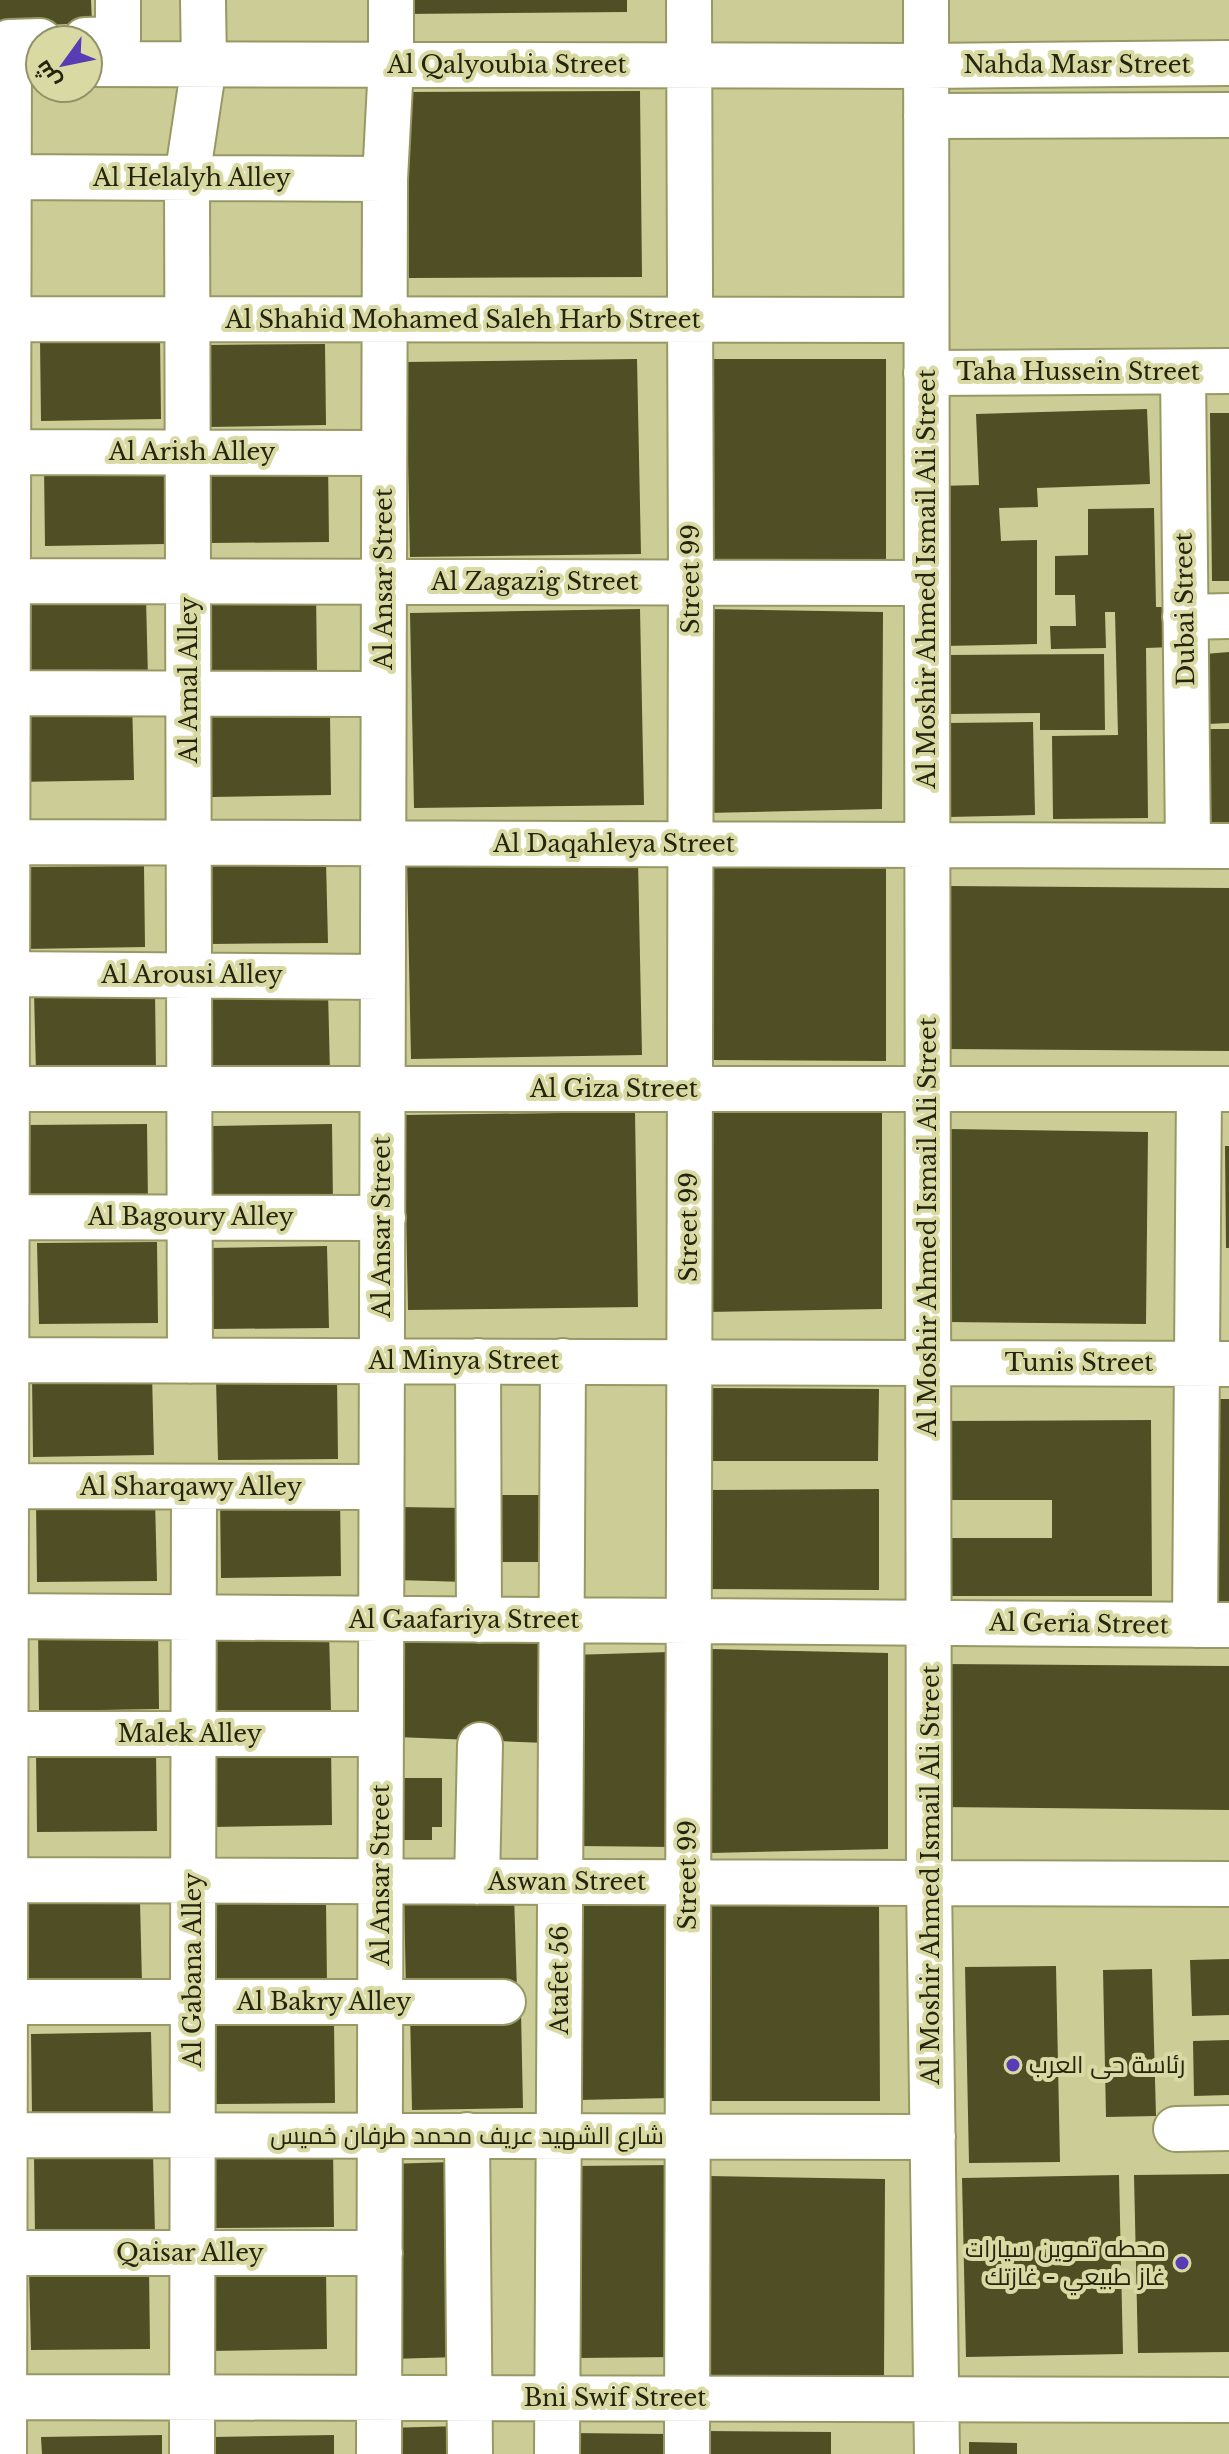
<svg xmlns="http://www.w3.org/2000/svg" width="1229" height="2454" viewBox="0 0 1229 2454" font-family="'Libre Baskerville',Cairo,serif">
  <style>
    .building { fill: #4f4e25 }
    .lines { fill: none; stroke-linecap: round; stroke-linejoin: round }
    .minor-casing { stroke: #989864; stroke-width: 48 }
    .minor { stroke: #fff; stroke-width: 44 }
    .poi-dot { fill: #583cb4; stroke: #d9daa3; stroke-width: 3 }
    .labels { text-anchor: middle; stroke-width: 8; stroke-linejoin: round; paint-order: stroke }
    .street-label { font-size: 24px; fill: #25250f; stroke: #d9daa3 }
    .poi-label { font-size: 24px; fill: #25250f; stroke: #d9daa3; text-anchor: start }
  </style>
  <rect width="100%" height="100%" fill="#cccd96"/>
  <path class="building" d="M 0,0 L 91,0 L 92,23 L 0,27 Z
    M 403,0 L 627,0 L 627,12 L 404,14 Z
    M 640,91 L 642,277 L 409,278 L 407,92 Z
    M 160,337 L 161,419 L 41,421 L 40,339 Z
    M 325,344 L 326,425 L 206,427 L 205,345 Z
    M 637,359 L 641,554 L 410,557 L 406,362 Z
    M 710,359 L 886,359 L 886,560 L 710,560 Z
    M 1147,409 L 1150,484 L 1037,488 L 1038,507 L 999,508 L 1001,541 L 1037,540 L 1037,644 L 943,646 L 937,486 L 979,485 L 976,414 Z
    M 1210,413 L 1229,413 L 1229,581 L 1212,581 Z
    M 328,460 L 329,542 L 209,543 L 208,462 Z
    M 164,462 L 165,544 L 45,546 L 44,464 Z
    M 1154,508 L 1156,607 L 1172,607 L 1172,647 L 1146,648 L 1148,818 L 1053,819 L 1052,736 L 1118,735 L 1115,612 L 1105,612 L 1106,648 L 1051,649 L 1050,626 L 1076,626 L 1075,595 L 1055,595 L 1055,556 L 1088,555 L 1088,509 Z
    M 316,590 L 317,671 L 197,673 L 196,591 Z
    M 146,598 L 148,679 L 27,681 L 26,599 Z
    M 640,609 L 644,805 L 414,808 L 410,613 Z
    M 707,609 L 883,612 L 882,809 L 706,813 Z
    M 1229,652 L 1229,723 L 1207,724 L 1205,654 Z
    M 1104,654 L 1105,730 L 1040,730 L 1040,713 L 948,714 L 947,655 Z
    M 132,698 L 134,780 L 14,782 L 12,700 Z
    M 330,714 L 331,795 L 212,797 L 210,715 Z
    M 1033,722 L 1035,815 L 947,817 L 945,723 Z
    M 1207,729 L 1229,729 L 1229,822 L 1210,823 Z
    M 638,860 L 642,1055 L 411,1059 L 407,863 Z
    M 710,860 L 886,860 L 886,1061 L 710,1060 Z
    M 326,861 L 328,943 L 208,944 L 206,863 Z
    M 144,866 L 145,947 L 25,949 L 24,867 Z
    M 947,886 L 1229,888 L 1229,1051 L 947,1049 Z
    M 155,990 L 156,1072 L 36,1073 L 34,992 Z
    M 328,991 L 330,1073 L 209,1074 L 208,993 Z
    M 706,1109 L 882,1112 L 882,1309 L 705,1312 Z
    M 635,1112 L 638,1307 L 408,1310 L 404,1115 Z
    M 147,1124 L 148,1205 L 28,1207 L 27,1125 Z
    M 332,1124 L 333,1205 L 213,1207 L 212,1126 Z
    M 949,1129 L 1148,1132 L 1146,1324 L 947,1322 Z
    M 1225,1146 L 1229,1146 L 1229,1248 L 1226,1248 Z
    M 157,1242 L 158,1323 L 39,1324 L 37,1243 Z
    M 327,1246 L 329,1328 L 209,1329 L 207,1248 Z
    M 152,1374 L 154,1455 L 33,1457 L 32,1375 Z
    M 337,1377 L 338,1459 L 218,1460 L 216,1379 Z
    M 704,1388 L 879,1389 L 878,1461 L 704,1461 Z
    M 1210,1399 L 1229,1399 L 1229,1612 L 1214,1612 Z
    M 1151,1420 L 1152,1596 L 947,1596 L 947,1538 L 1052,1538 L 1052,1500 L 939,1500 L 939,1421 Z
    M 879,1489 L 879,1590 L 703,1589 L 703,1490 Z
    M 340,1494 L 341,1576 L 221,1578 L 220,1496 Z
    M 484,1495 L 548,1495 L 552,1562 L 487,1562 Z
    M 155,1499 L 157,1581 L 37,1582 L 36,1501 Z
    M 397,1507 L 466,1508 L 466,1582 L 397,1580 Z
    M 158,1628 L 159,1709 L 39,1711 L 38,1629 Z
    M 545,1628 L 545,1743 L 397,1737 L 391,1633 Z
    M 329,1630 L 331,1712 L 211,1713 L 209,1632 Z
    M 712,1649 L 888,1653 L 888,1849 L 711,1853 Z
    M 670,1652 L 674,1847 L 580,1846 L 571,1655 Z
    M 941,1664 L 1229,1666 L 1229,1810 L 940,1807 Z
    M 331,1744 L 332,1825 L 212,1827 L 211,1745 Z
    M 156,1749 L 157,1831 L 37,1832 L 36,1751 Z
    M 390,1778 L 442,1778 L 442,1827 L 432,1827 L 432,1840 L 389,1840 Z
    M 514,1894 L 517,1992 L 406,1991 L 404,1895 Z
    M 704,1900 L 879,1901 L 880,2101 L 704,2101 Z
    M 140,1902 L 142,1983 L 21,1985 L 20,1903 Z
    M 326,1902 L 327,1984 L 207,1985 L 206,1903 Z
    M 665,1903 L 669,2098 L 578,2100 L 575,1904 Z
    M 1229,1959 L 1229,2015 L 1192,2016 L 1190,1960 Z
    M 1056,1966 L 1060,2162 L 969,2163 L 965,1967 Z
    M 1152,1969 L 1156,2116 L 1106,2117 L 1103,1970 Z
    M 410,2011 L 521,2012 L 523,2108 L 412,2110 Z
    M 334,2021 L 335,2103 L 215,2104 L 214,2022 Z
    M 151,2032 L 153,2114 L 32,2115 L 31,2034 Z
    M 1229,2040 L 1229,2095 L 1194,2096 L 1193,2041 Z
    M 333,2146 L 334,2227 L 214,2228 L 213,2148 Z
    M 153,2153 L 155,2235 L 35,2236 L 34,2155 Z
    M 453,2162 L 458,2357 L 391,2359 L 387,2164 Z
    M 672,2165 L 675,2357 L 578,2358 L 576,2166 Z
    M 1229,2174 L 1229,2352 L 1138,2353 L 1134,2175 Z
    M 1119,2175 L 1123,2354 L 966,2357 L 962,2178 Z
    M 708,2176 L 885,2179 L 884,2376 L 707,2379 Z
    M 149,2267 L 150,2349 L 31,2350 L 29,2269 Z
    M 326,2268 L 327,2349 L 207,2351 L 206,2269 Z
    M 462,2426 L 462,2454 L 384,2454 L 383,2428 Z
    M 705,2431 L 831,2432 L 831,2454 L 705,2454 Z
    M 569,2433 L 668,2434 L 668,2454 L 570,2454 Z
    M 162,2435 L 162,2454 L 42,2454 L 41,2437 Z
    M 334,2435 L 334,2454 L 214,2454 L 214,2437 Z
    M 969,2442 L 1017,2443 L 1017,2454 L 969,2454 Z"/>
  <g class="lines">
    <g class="minor-casing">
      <path id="minor" d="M 926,0 L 929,1883 L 937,2454
        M 85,40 L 118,39 L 118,0
        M 88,64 L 926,66 L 1229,63
        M 926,116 L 1229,115
        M 0,177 L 385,179
        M 0,319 L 926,320
        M 1183,372 L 1188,846
        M 926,373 L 1229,371
        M 0,452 L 384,453
        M 0,581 L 927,583
        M 1185,617 L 1229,616
        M 0,693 L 383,694
        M 0,842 L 1229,846
        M 0,974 L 383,977
        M 0,1089 L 1229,1089
        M 0,1217 L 383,1218
        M 0,1360 L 1229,1364
        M 190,1361 L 187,178 L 204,65 L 203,0
        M 478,1361 L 479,1620
        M 0,1486 L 381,1487
        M 0,1616 L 1229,1625
        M 1195,1625 L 1199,1089
        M 0,1734 L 381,1734
        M 0,1880 L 1229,1884
        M 477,1882 L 480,1745
        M 0,2002 L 503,2002
        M 1176,2129 L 1229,2128
        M 0,2135 L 933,2137
        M 467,2135 L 470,2454
        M 0,2253 L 380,2253
        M 0,2397 L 1229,2400
        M 4,2454 L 9,42 L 40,41
        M 192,2454 L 194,1487
        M 379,2454 L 385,179 L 391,65 L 391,0
        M 557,2454 L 563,1361
        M 687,2454 L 691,582 L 689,0"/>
    </g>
    <use href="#minor" class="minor"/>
  </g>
  <g class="poi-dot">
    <circle cx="1013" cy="2065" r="8"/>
    <circle cx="1182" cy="2263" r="8"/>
  </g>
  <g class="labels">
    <g class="street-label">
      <text x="507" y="73">Al Qalyoubia Street</text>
      <text x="1077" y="73">Nahda Masr Street</text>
      <text x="192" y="186">Al Helalyh Alley</text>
      <text x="463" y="328">Al Shahid Mohamed Saleh Harb Street</text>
      <text x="1078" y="380">Taha Hussein Street</text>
      <text x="192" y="460">Al Arish Alley</text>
      <text transform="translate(384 579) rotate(-90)" y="8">Al Ansar Street</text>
      <text transform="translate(691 579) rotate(-90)" y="8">Street 99</text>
      <text transform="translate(927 579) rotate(-90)" y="8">Al Moshir Ahmed Ismail Ali Street</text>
      <text x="535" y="590">Al Zagazig Street</text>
      <text transform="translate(1185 609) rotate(-91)" y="8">Dubai Street</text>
      <text transform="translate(189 680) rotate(-90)" y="8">Al Amal Alley</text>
      <text x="614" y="852">Al Daqahleya Street</text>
      <text x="192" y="983">Al Arousi Alley</text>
      <text x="614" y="1097">Al Giza Street</text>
      <text x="191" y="1225">Al Bagoury Alley</text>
      <text transform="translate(382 1227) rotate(-90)" y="8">Al Ansar Street</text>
      <text transform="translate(689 1227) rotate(-90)" y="8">Street 99</text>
      <text transform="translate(928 1227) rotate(-90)" y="8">Al Moshir Ahmed Ismail Ali Street</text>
      <text x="464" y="1369">Al Minya Street</text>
      <text x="1079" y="1371">Tunis Street</text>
      <text x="191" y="1495">Al Sharqawy Alley</text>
      <text x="464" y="1628">Al Gaafariya Street</text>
      <text transform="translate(1079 1624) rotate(1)" y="8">Al Geria Street</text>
      <text x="190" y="1742">Malek Alley</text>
      <text transform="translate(381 1875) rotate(-90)" y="8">Al Ansar Street</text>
      <text transform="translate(688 1875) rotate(-90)" y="8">Street 99</text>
      <text transform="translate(931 1875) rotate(-90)" y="8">Al Moshir Ahmed Ismail Ali Street</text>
      <text x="567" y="1890">Aswan Street</text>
      <text transform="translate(193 1970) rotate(-90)" y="8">Al Gabana Alley</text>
      <text transform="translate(560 1980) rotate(-90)" y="8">Atafet 56</text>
      <text x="324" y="2010">Al Bakry Alley</text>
      <text x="467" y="2144">شارع الشهيد عريف محمد طرفان خميس</text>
      <text x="190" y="2261">Qaisar Alley</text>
      <text x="615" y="2406">Bni Swif Street</text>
    </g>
    <g class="poi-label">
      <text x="1029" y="2073">رئاسة حى العرب</text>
      <text x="1166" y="2257" text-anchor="end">محطه تموين سيارات<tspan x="1166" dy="28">غاز طبيعي - غازتك</tspan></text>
    </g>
  </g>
  <g transform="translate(64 64) rotate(237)"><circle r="38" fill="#d9daa3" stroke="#919268" stroke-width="2"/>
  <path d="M0-6L14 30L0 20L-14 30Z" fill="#583cb4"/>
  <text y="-12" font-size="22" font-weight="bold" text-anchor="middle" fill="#25250f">ش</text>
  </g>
</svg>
